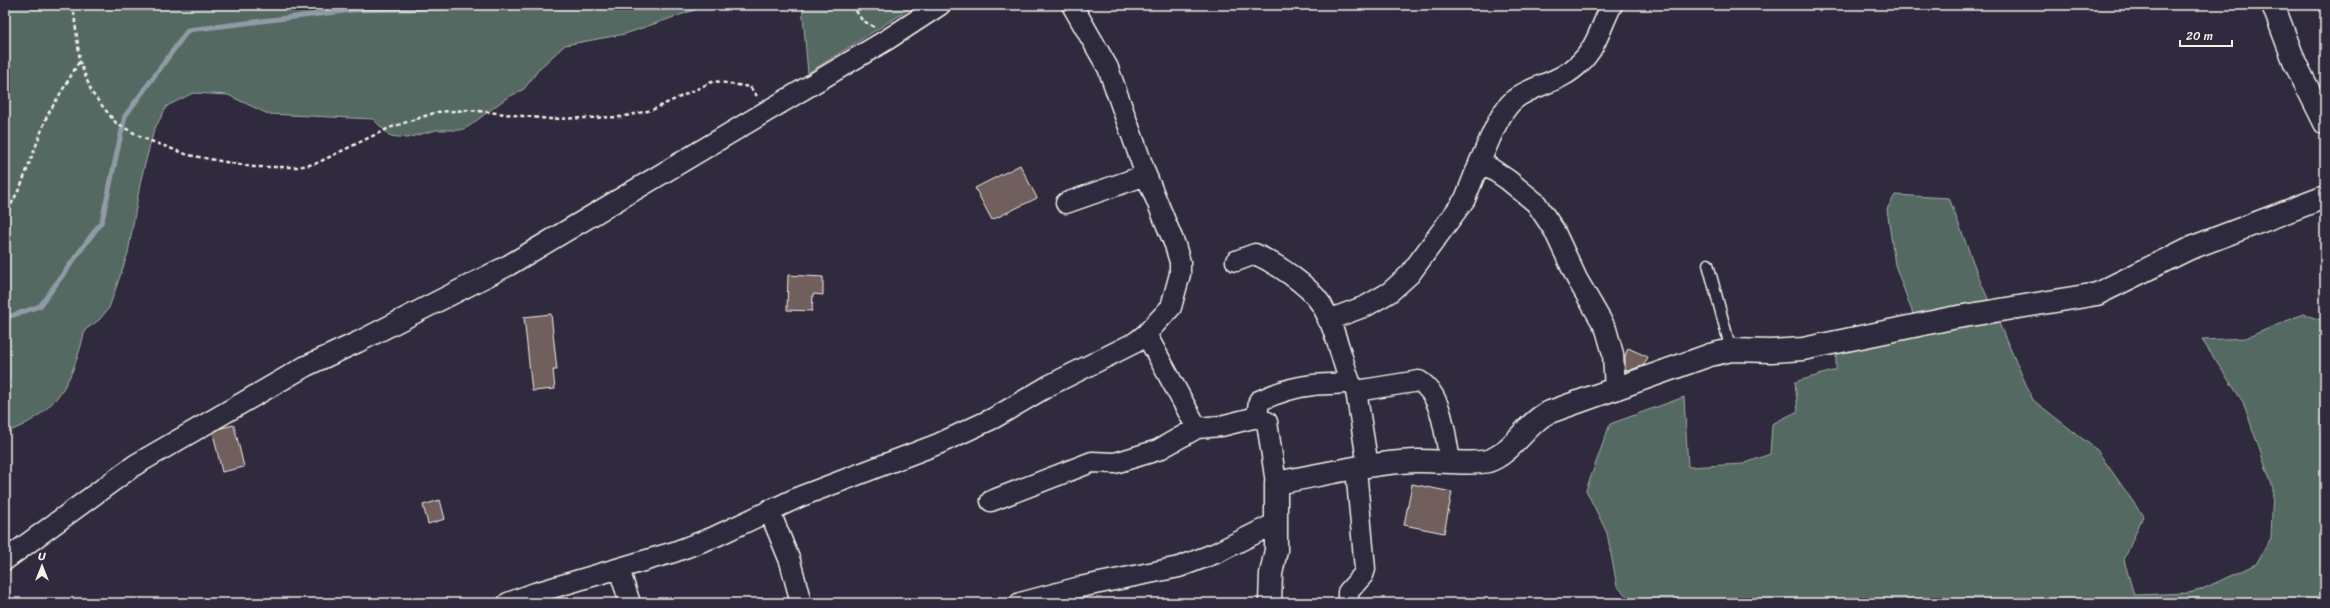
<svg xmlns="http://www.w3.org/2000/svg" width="2330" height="608" viewBox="0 0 2330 608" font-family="Sriracha,sans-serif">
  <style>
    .green { fill: #546963; stroke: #a4ada6 }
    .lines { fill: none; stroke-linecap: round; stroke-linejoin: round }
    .stream { stroke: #909ba5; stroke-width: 5 }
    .building { fill: #6f5e5c; stroke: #f4f1e8 }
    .lane-casing { stroke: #f4f1e8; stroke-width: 13 }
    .street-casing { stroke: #f4f1e8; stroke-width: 23 }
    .secondary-casing { stroke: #f4f1e8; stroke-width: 25 }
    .path { stroke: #f4f1e8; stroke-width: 2.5; stroke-dasharray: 4 3; stroke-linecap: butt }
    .lane { stroke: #2f2a3d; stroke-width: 10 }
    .street { stroke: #2f2a3d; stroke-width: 20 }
    .secondary { stroke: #2f2a3d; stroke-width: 22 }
  </style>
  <rect width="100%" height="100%" fill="#2f2a3d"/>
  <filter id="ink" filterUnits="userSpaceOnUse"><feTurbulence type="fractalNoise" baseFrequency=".025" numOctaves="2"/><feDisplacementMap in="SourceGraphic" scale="8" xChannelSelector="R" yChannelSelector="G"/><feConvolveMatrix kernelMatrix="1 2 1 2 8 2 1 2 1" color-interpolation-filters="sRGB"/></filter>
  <g filter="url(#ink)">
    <path class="green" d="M 5,5 L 709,5 L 625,34 L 565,45 L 540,68 L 524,89 L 505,99 L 468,127 L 460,130 L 436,130 L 407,138 L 390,136 L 373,119 L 268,114 L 228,95 L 193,93 L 167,106 L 154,130 L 141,179 L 128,253 L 109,308 L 99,320 L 85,330 C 73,381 57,414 5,433 Z
      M 802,5 L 916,5 L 808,73 Z
      M 1895,195 L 1949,198 L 1981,283 L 2033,400 L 2097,450 L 2143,516 L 2124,560 L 2134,595 L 2188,593 L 2200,590 L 2256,564 L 2271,538 L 2273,488 L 2243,402 L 2202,340 L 2246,338 L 2303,314 L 2324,321 L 2325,603 L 1633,603 L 1617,586 L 1607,533 L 1586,490 L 1610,424 L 1684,397 L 1688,467 L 1743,464 L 1770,454 L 1772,424 L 1798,411 L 1795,382 L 1836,370 L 1836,333 L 1913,314 L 1895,265 L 1887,209 Z"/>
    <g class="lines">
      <path class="stream" d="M 5,318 L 40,306 L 102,221 L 125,116 L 188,30 L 353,10 L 496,7 L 499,5"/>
    </g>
    <path class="building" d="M 1020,165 L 1037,198 L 992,220 L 975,188 Z
      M 788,275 L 823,277 L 823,295 L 813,294 L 812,311 L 787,310 Z
      M 551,314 L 557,370 L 553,370 L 555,389 L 532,391 L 524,317 Z
      M 1628,348 L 1648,357 L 1644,365 L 1628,371 L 1625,370 L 1625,356 Z
      M 234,425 L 244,467 L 222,472 L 213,433 L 221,428 Z
      M 1412,484 L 1452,492 L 1444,533 L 1404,525 Z
      M 440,500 L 445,519 L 428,524 L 423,505 Z"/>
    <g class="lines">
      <g class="lane-casing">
        <path id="lane" d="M 1708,264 L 1731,350"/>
      </g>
      <g class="street-casing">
        <path id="street" d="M 1072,5 L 1108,68 L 1146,175 L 1175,245 L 1180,262 L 1180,274 L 1171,307 L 1146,334
          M 1612,5 C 1601,25 1597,47 1580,63 C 1561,82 1540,83 1519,96 C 1499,109 1490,141 1480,161 L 1508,180 L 1536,203 L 1554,230 L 1577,279 L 1606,329 L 1613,354 L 1615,390
          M 1066,203 L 1146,175
          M 1236,261 L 1255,254 C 1275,263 1309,285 1321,304 C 1335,327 1341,357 1350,382
          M 1328,320 L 1366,306 L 1390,292 L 1410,274 L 1465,199 L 1480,161
          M 1257,417 L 1259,401 C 1276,393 1294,387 1313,385 C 1326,383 1337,385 1350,382 L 1356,391
          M 1368,466 L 1356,391 L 1419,381 C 1443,395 1445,436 1450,461
          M 991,501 L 1092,462 L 1115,463 L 1158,450 L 1197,428
          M 769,510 L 790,561 L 801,603
          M 5,560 L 135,465 L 306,366 L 358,342 L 509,265 L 888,39 L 940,5
          M 619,569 L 630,603
          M 508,603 L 535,593 L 674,552 L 714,537 L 799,497 L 938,444 L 994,418 L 1050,385 L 1136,342 L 1146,334 L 1197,428 L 1221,426 L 1257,417 L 1267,422 L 1276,483
          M 1020,603 L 1080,587 L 1179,567 L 1216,553 L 1276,523
          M 1348,603 L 1348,592 L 1363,575 L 1365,569 L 1356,469"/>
      </g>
      <g class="secondary-casing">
        <path id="secondary" d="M 2273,5 L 2295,63 L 2325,123
          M 1270,603 L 1271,574 L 1276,550 L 1276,483 C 1322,475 1368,463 1415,461 C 1434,460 1473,465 1488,461 C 1511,454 1526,424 1547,413 L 1710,355 L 1731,350 L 1771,351 L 1803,349 L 1952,318 L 2097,294 L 2188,249 L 2325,197"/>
      </g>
      <path class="path" d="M 73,5 L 80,62 L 92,93 L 116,123 L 143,138 L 188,155 L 253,167 L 297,167 L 315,164 L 389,128 L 437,112 L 469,110 L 550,119 L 621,117 L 652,110 L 714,81 L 750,87 L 757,96
        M 852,5 L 862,20 L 874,27
        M 5,217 L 22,183 L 47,116 L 79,62"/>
      <use href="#lane" class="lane"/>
      <use href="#street" class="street"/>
      <use href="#secondary" class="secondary"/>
    </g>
  </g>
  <rect width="2330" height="608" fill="none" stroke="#2f2a3d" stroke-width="20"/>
  <rect x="10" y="10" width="2310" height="588" fill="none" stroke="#f4f1e8" stroke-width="1.5" filter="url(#ink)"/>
  <g transform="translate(42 566)" stroke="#2f2a3d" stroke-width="3" paint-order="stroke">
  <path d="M0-3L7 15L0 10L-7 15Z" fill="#f4f1e8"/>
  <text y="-6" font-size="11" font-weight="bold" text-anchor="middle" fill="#f4f1e8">U</text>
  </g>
  <path d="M2180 40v6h52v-6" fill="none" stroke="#f4f1e8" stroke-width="2"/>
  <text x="2186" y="40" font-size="12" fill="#f4f1e8" stroke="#2f2a3d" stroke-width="3" paint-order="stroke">20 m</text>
</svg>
